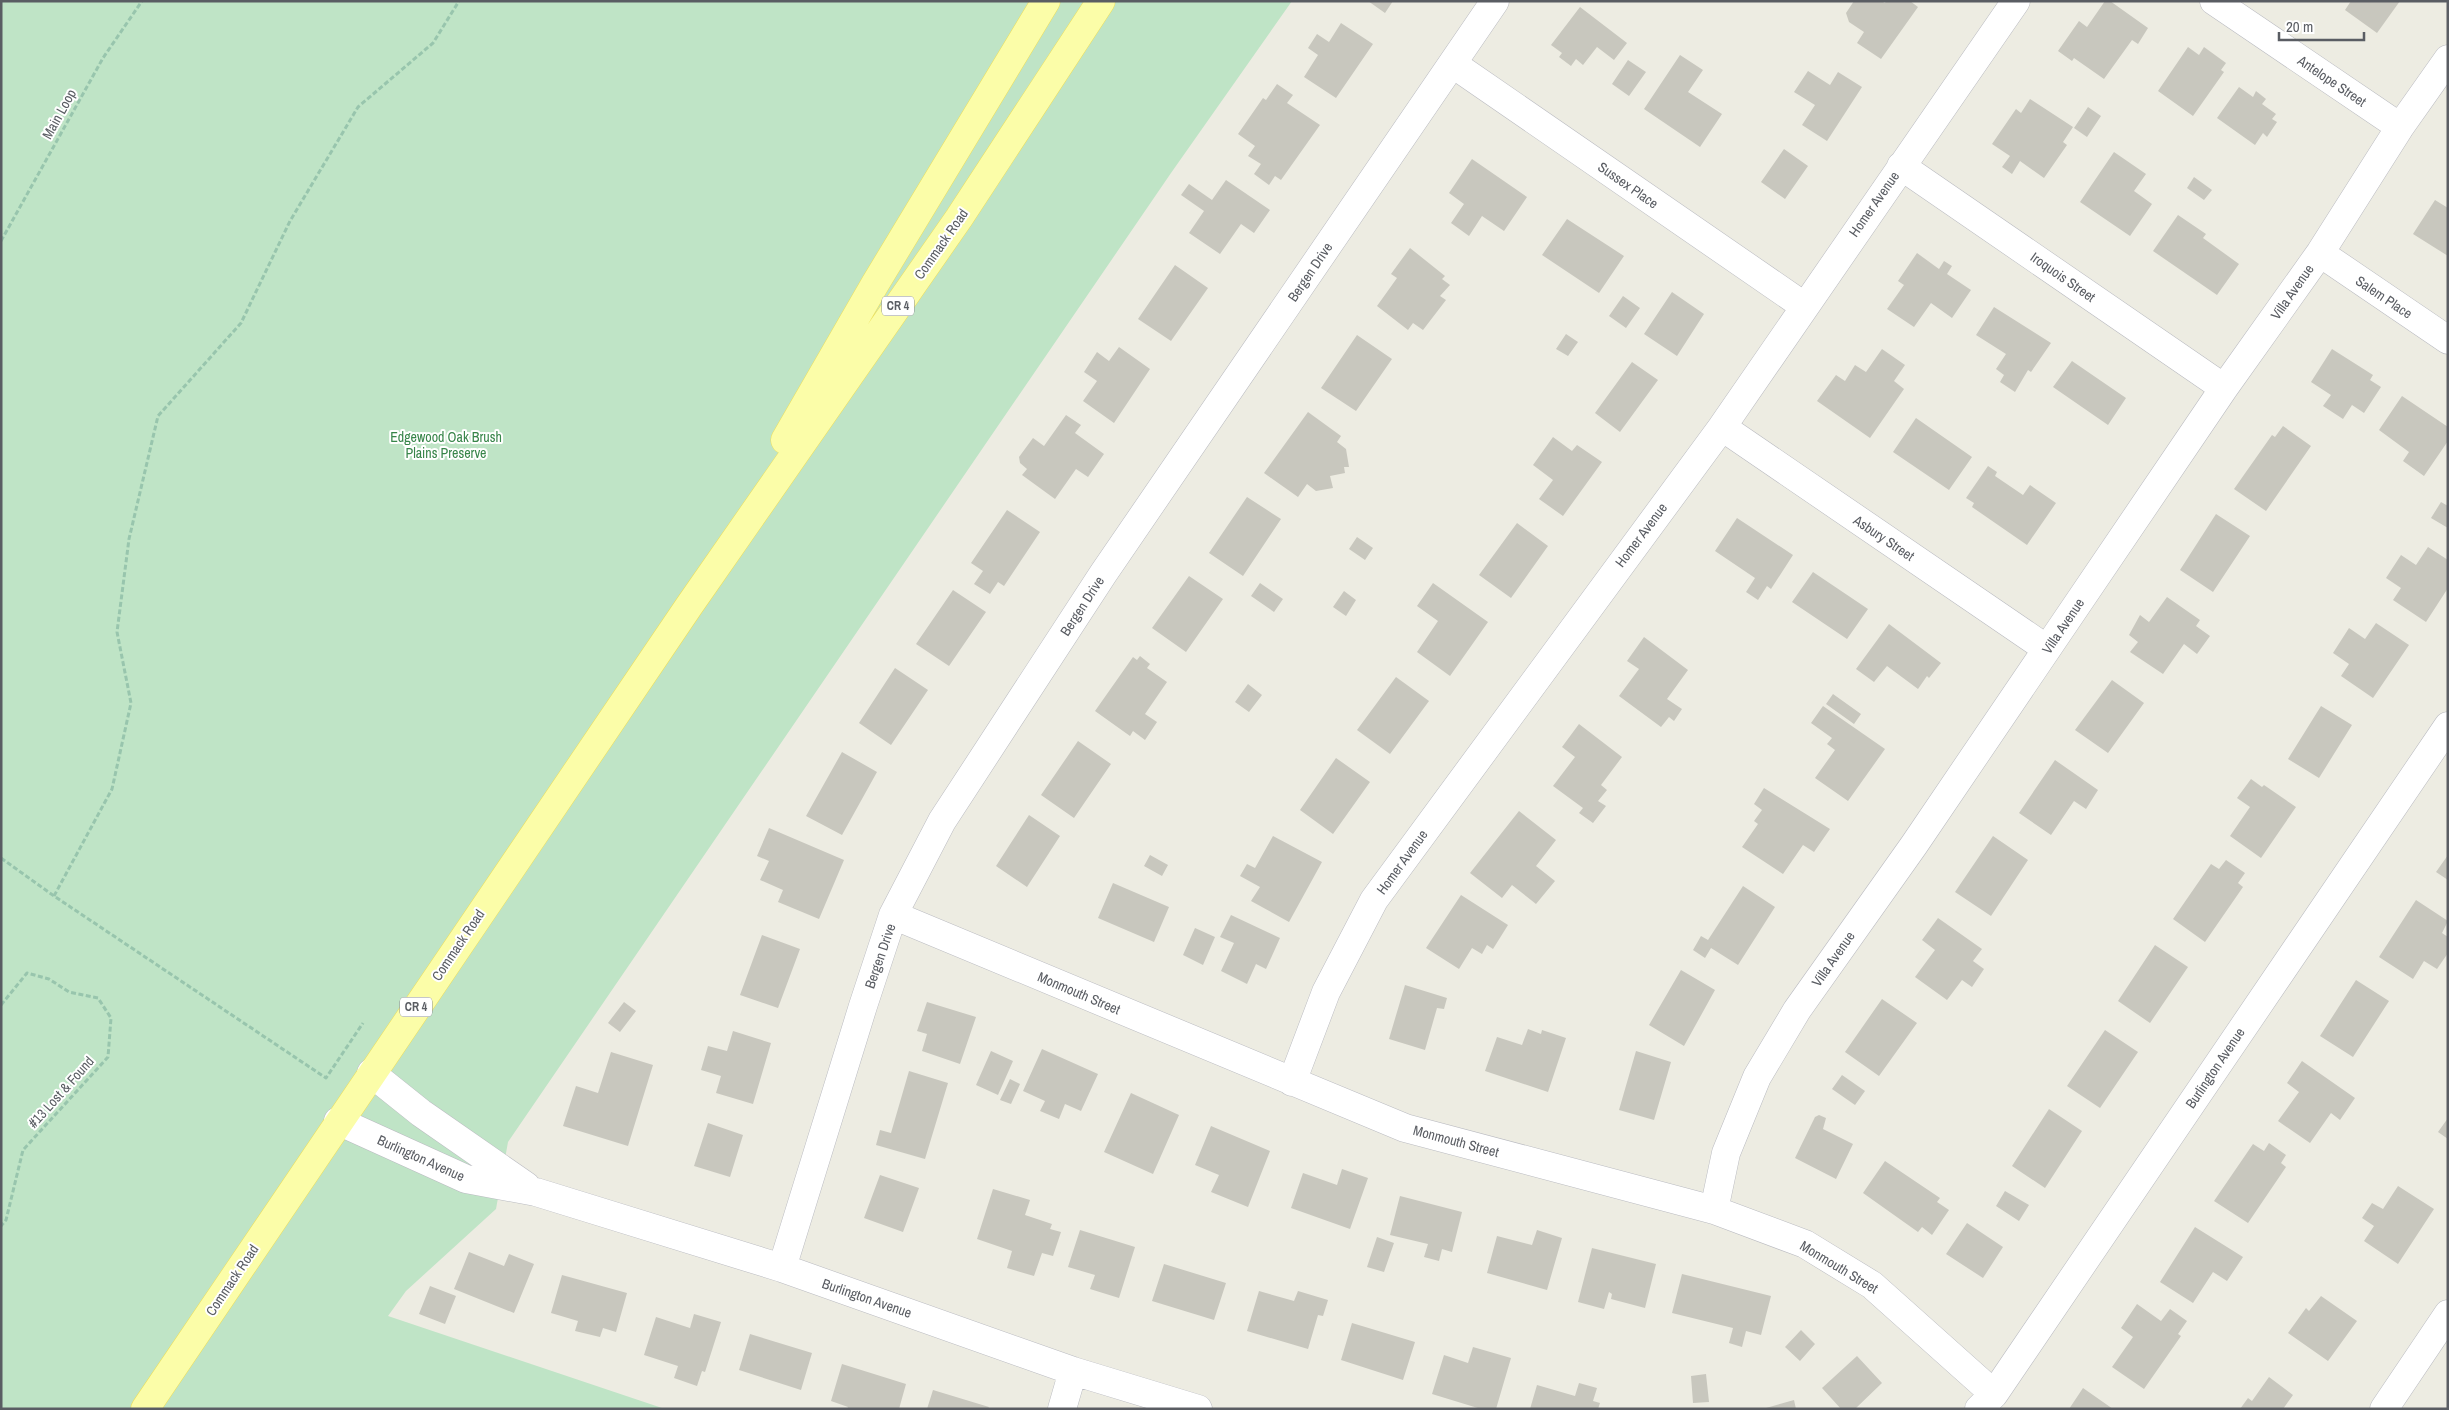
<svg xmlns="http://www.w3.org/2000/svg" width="2449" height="1410" viewBox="0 0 2449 1410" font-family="'Archivo Narrow',sans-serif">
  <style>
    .green { fill: #bfe4c6 }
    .building { fill: #c8c7be }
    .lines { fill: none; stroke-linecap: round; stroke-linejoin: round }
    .minor-casing { stroke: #babbc1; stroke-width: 29 }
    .major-casing { stroke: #eddf5b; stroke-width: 29 }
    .path { stroke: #98c5ad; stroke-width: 3; stroke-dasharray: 5 2.5; stroke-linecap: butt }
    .minor { stroke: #fff; stroke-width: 28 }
    .major { stroke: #fbfda8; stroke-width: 28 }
    .labels { text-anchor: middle; stroke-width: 4; stroke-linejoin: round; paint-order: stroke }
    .shield { fill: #fff; stroke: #8c8e92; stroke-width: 1 }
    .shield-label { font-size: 12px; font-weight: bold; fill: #5a5d63 }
    .street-label { font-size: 14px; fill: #5a5d63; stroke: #fff }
    .park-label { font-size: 14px; fill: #378549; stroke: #fff }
  </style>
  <rect width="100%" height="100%" fill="#edece2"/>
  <path class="green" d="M 1,1 L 1292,1 L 1171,173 L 508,1142 L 496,1209 L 406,1291 L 388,1316 L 665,1409 L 1,1409 Z"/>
  <path class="building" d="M 1368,1 L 1393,1 L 1385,13 Z
    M 1854,1 L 1881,1 L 1885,3 L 1886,1 L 1910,1 L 1918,7 L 1881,59 L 1857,43 L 1864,32 L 1849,22 L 1846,13 Z
    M 2105,1 L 2110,1 L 2148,28 L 2138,44 L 2132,40 L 2104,79 L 2074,58 L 2072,61 L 2058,51 L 2079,21 L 2087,27 Z
    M 2351,1 L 2400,1 L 2377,33 L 2345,10 Z
    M 1580,7 L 1627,43 L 1614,60 L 1597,47 L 1583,65 L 1576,59 L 1571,66 L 1559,57 L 1562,53 L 1551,45 Z
    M 1341,23 L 1373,44 L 1336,98 L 1304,77 L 1318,55 L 1308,48 L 1317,34 L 1329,42 Z
    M 2188,47 L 2199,55 L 2204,47 L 2226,63 L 2221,70 L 2224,72 L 2193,116 L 2158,91 Z
    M 1680,55 L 1703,70 L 1688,92 L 1722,114 L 1700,147 L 1644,109 Z
    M 1628,60 L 1646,72 L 1629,96 L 1612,84 Z
    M 1808,71 L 1830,85 L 1838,72 L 1862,87 L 1827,141 L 1802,125 L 1815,105 L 1794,92 Z
    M 1277,84 L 1293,95 L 1287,103 L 1320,125 L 1281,180 L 1275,176 L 1269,185 L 1254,174 L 1261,164 L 1248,156 L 1255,146 L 1238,134 L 1263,98 L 1266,100 Z
    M 2239,87 L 2253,97 L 2256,91 L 2266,99 L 2262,104 L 2276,114 L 2272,119 L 2277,122 L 2267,137 L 2263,133 L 2255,145 L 2217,118 Z
    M 2030,99 L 2073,127 L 2063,142 L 2067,145 L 2044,178 L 2020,161 L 2012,174 L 2002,167 L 2010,156 L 1992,144 L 2016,109 L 2021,113 Z
    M 2088,107 L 2101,116 L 2087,137 L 2074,128 Z
    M 1784,149 L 1808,166 L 1785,199 L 1761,182 Z
    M 2114,152 L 2146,174 L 2134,191 L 2152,204 L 2130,236 L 2080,202 Z
    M 1472,159 L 1527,197 L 1504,231 L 1482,216 L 1469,236 L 1451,223 L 1464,204 L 1449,193 Z
    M 2194,177 L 2212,190 L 2204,200 L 2187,188 Z
    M 1226,180 L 1270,210 L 1254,233 L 1241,224 L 1220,254 L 1189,233 L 1204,211 L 1181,195 L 1189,184 L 1212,200 Z
    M 2435,200 L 2448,208 L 2448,256 L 2413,234 Z
    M 2178,215 L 2206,234 L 2203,238 L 2239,264 L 2217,295 L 2153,251 Z
    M 1567,219 L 1624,256 L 1599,293 L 1542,255 Z
    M 1410,248 L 1445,276 L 1442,279 L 1450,285 L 1440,296 L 1446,300 L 1423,330 L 1413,323 L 1408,330 L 1377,306 L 1397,278 L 1391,274 Z
    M 1917,253 L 1939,269 L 1944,261 L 1952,266 L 1947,274 L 1971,290 L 1952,318 L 1931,303 L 1914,327 L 1887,309 L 1904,285 L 1898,281 Z
    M 1175,265 L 1208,288 L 1171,341 L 1138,319 Z
    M 1672,292 L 1704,314 L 1677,356 L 1644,334 Z
    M 1623,296 L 1640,308 L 1626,328 L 1609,316 Z
    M 1994,307 L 2051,343 L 2031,372 L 2028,370 L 2015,392 L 2000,382 L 2004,375 L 1996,369 L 2006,354 L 1976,335 Z
    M 1566,334 L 1578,342 L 1568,356 L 1556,349 Z
    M 1357,335 L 1392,359 L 1356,411 L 1321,388 Z
    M 1119,347 L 1150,369 L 1114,423 L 1083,401 L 1097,381 L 1084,372 L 1097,352 L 1109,361 Z
    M 1882,349 L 1905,365 L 1894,381 L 1904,389 L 1870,438 L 1817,401 L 1836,375 L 1845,381 L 1855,365 L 1866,372 Z
    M 2332,349 L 2373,375 L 2370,380 L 2381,387 L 2364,413 L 2352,405 L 2343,419 L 2323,406 L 2331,395 L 2311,382 Z
    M 2072,361 L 2126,398 L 2108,425 L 2053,387 Z
    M 1632,362 L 1658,380 L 1620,432 L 1595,413 Z
    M 2402,396 L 2448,427 L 2448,441 L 2424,476 L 2403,461 L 2409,452 L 2379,430 Z
    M 1308,412 L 1341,436 L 1337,442 L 1346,449 L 1349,467 L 1344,467 L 1345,473 L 1330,476 L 1333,488 L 1316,491 L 1307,484 L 1298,497 L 1264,473 Z
    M 1066,415 L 1081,425 L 1075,433 L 1104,454 L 1088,477 L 1076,469 L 1055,499 L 1022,475 L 1027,469 L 1020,463 L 1019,457 L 1033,438 L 1044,446 Z
    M 1916,418 L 1972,457 L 1949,490 L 1893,452 Z
    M 2283,426 L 2311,446 L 2266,511 L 2234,489 L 2272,435 L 2275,437 Z
    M 1553,437 L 1572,451 L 1577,445 L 1602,462 L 1563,516 L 1539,499 L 1553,480 L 1533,465 Z
    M 1988,466 L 1997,472 L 1995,476 L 2023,495 L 2030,485 L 2056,503 L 2027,545 L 1972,507 L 1974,503 L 1966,498 Z
    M 1247,497 L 1281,519 L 1243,576 L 1209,553 Z
    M 2441,502 L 2448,506 L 2448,528 L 2431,518 Z
    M 1007,510 L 1040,532 L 1004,586 L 998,582 L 990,594 L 974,584 L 983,571 L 971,563 Z
    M 2216,514 L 2250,536 L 2213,592 L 2180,570 Z
    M 1737,518 L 1793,555 L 1771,589 L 1767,586 L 1758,600 L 1746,592 L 1755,578 L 1715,551 Z
    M 1517,523 L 1548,546 L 1511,598 L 1479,575 Z
    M 1357,537 L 1373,548 L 1365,560 L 1349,549 Z
    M 2428,547 L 2448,560 L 2448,588 L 2426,622 L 2393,600 L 2401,588 L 2386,578 L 2401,555 L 2416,565 Z
    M 1813,572 L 1868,609 L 1847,639 L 1792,602 Z
    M 1189,576 L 1223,599 L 1186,652 L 1152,628 Z
    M 1260,583 L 1283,599 L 1274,612 L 1251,596 Z
    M 1433,583 L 1488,622 L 1450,676 L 1417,652 L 1438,621 L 1417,606 Z
    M 953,590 L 986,612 L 949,666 L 916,644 Z
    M 1344,591 L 1356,600 L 1346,616 L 1333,607 Z
    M 2167,597 L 2200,620 L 2196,626 L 2210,636 L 2197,654 L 2184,644 L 2163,674 L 2130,652 L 2138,642 L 2129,635 L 2140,615 L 2149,622 Z
    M 2376,623 L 2409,645 L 2373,698 L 2341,676 L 2349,664 L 2333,653 L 2349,628 L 2365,639 Z
    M 1889,624 L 1941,663 L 1929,678 L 1927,676 L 1918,689 L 1887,666 L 1874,682 L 1856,669 Z
    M 1644,637 L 1688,670 L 1667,699 L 1682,709 L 1674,721 L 1669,717 L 1661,727 L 1619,696 L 1639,669 L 1627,661 Z
    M 1140,656 L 1150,664 L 1147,668 L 1167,682 L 1145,714 L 1157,722 L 1145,740 L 1133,731 L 1130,736 L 1095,711 L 1133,657 L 1137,660 Z
    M 895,668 L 928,690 L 891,745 L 859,723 Z
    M 1396,677 L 1429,701 L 1390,754 L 1357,730 Z
    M 2112,680 L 2144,703 L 2108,753 L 2075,730 Z
    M 1248,684 L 1262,695 L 1249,712 L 1235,702 Z
    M 1833,694 L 1861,714 L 1854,724 L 1826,704 Z
    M 1823,706 L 1885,749 L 1848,801 L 1815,778 L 1835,750 L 1827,744 L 1832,738 L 1811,723 Z
    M 2321,706 L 2352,725 L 2319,778 L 2288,759 Z
    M 1579,724 L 1622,757 L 1601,785 L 1607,790 L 1598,801 L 1606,806 L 1593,823 L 1579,813 L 1583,808 L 1553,786 L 1575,757 L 1562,747 Z
    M 1078,741 L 1111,764 L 1074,818 L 1041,795 Z
    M 842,752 L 877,772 L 842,835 L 806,816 Z
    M 1336,758 L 1370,782 L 1333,834 L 1300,810 Z
    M 2055,760 L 2098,790 L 2086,809 L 2074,801 L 2051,835 L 2019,813 Z
    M 2251,779 L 2262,787 L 2264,785 L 2296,807 L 2261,858 L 2230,836 L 2250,807 L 2237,798 Z
    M 1764,788 L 1830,829 L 1814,852 L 1803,845 L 1783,874 L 1742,847 L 1758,824 L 1754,821 L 1762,810 L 1754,804 Z
    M 1519,811 L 1556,840 L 1536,866 L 1555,881 L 1536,904 L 1512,885 L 1502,898 L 1470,873 Z
    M 1029,815 L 1060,836 L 1027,887 L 996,866 Z
    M 769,828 L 844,860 L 819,919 L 778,902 L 783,890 L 760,880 L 769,861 L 757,856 Z
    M 1273,836 L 1322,862 L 1289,922 L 1251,901 L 1260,887 L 1240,876 L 1247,864 L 1255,868 Z
    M 1993,836 L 2028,860 L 1991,916 L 1955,892 Z
    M 1150,855 L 1168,865 L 1162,876 L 1144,866 Z
    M 2448,855 L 2448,880 L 2436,872 Z
    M 2226,860 L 2245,873 L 2238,883 L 2243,887 L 2205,942 L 2173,919 L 2211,864 L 2219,869 Z
    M 1113,883 L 1169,907 L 1154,942 L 1098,918 Z
    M 1743,886 L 1775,907 L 1738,965 L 1711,948 L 1705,958 L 1693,950 L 1701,936 L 1708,940 Z
    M 1461,895 L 1508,925 L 1493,949 L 1487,945 L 1482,954 L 1472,948 L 1459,969 L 1426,948 Z
    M 2416,900 L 2448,921 L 2442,933 L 2448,937 L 2448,953 L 2437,969 L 2424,961 L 2413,979 L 2379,957 Z
    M 1231,915 L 1280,938 L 1266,969 L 1256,964 L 1247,984 L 1221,971 L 1234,943 L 1220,937 Z
    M 1938,918 L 1982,949 L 1973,961 L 1984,969 L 1972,987 L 1962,980 L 1947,1000 L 1915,977 L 1935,950 L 1922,940 Z
    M 1195,928 L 1215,937 L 1203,965 L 1183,955 Z
    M 762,935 L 800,949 L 778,1008 L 740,995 Z
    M 2155,945 L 2188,967 L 2150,1023 L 2118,1001 Z
    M 1681,970 L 1715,990 L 1684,1046 L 1649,1025 Z
    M 2356,980 L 2389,1001 L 2353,1057 L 2320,1036 Z
    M 1405,985 L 1447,998 L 1444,1009 L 1437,1008 L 1425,1050 L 1389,1039 Z
    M 1882,999 L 1917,1023 L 1879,1076 L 1845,1052 Z
    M 624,1002 L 636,1011 L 620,1032 L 608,1023 Z
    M 927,1002 L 976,1017 L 960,1064 L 922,1051 L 927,1034 L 917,1031 Z
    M 1528,1029 L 1541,1034 L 1542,1030 L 1566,1038 L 1548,1092 L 1485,1071 L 1497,1037 L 1522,1045 Z
    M 2105,1030 L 2138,1052 L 2100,1108 L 2067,1086 Z
    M 733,1031 L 771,1043 L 753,1104 L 716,1093 L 721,1076 L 701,1070 L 708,1046 L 727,1051 Z
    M 1042,1049 L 1098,1074 L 1081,1111 L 1065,1104 L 1059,1119 L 1040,1111 L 1045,1101 L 1023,1091 Z
    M 991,1051 L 1013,1061 L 998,1095 L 976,1085 Z
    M 1636,1051 L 1671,1062 L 1654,1120 L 1619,1110 Z
    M 611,1052 L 653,1065 L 628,1146 L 563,1126 L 576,1086 L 598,1093 Z
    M 2302,1061 L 2355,1098 L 2340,1120 L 2331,1113 L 2310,1143 L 2278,1121 L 2299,1092 L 2287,1083 Z
    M 909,1071 L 948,1083 L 925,1159 L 876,1145 L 880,1130 L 891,1133 Z
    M 1842,1075 L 1865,1091 L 1855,1105 L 1832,1089 Z
    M 1010,1079 L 1020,1084 L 1011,1104 L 1000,1100 Z
    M 1131,1093 L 1179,1115 L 1153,1174 L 1104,1152 Z
    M 2049,1109 L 2082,1131 L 2045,1188 L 2012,1166 Z
    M 1819,1115 L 1826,1118 L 1823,1129 L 1853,1144 L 1836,1179 L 1795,1158 L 1815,1117 Z
    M 2448,1118 L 2448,1139 L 2438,1132 Z
    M 708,1123 L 743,1135 L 730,1177 L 694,1166 Z
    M 1211,1126 L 1270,1151 L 1248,1207 L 1211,1192 L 1219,1175 L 1195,1165 Z
    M 2269,1143 L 2286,1155 L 2281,1163 L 2286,1167 L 2248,1223 L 2214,1201 L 2253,1144 L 2264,1151 Z
    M 1885,1161 L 1940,1198 L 1937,1202 L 1949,1210 L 1932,1235 L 1922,1227 L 1918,1232 L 1863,1193 Z
    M 1342,1169 L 1368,1178 L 1350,1229 L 1291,1208 L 1303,1173 L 1337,1185 Z
    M 880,1175 L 919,1188 L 903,1232 L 864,1218 Z
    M 2398,1186 L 2434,1209 L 2398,1264 L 2364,1241 L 2374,1226 L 2362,1218 L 2372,1203 L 2383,1209 Z
    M 993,1189 L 1030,1200 L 1025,1215 L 1052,1224 L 1050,1229 L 1061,1232 L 1053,1256 L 1042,1253 L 1034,1276 L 1007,1268 L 1012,1251 L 977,1239 Z
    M 2005,1191 L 2029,1205 L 2019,1221 L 1996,1206 Z
    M 1400,1196 L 1462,1212 L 1452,1252 L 1442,1249 L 1439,1261 L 1424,1257 L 1428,1244 L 1390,1235 Z
    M 1967,1223 L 2003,1247 L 1983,1278 L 1946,1254 Z
    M 2195,1227 L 2243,1257 L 2227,1281 L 2213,1272 L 2193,1303 L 2160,1282 Z
    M 1080,1230 L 1135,1247 L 1119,1298 L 1090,1289 L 1095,1275 L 1068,1267 Z
    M 1537,1230 L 1562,1238 L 1547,1290 L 1487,1273 L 1497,1236 L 1532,1245 Z
    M 1377,1237 L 1394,1243 L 1384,1272 L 1367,1267 Z
    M 1592,1248 L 1656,1264 L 1645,1308 L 1611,1299 L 1612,1294 L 1609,1292 L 1604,1309 L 1578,1302 Z
    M 469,1252 L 504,1266 L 509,1254 L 534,1264 L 514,1313 L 454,1289 Z
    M 1164,1264 L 1226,1283 L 1214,1320 L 1152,1301 Z
    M 1682,1274 L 1771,1296 L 1761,1335 L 1746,1331 L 1742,1347 L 1729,1343 L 1733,1328 L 1672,1313 Z
    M 562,1275 L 627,1293 L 616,1332 L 603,1328 L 600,1337 L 575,1331 L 578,1321 L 551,1313 Z
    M 430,1286 L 456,1296 L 445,1324 L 419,1314 Z
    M 1259,1291 L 1294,1301 L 1298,1291 L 1328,1300 L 1323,1316 L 1318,1315 L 1308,1349 L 1247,1331 Z
    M 2321,1296 L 2357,1321 L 2328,1361 L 2288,1333 L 2306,1308 L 2309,1311 Z
    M 2137,1304 L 2161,1321 L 2170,1309 L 2187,1321 L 2178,1334 L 2181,1336 L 2144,1389 L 2112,1367 L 2133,1337 L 2121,1328 Z
    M 694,1314 L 721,1322 L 705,1372 L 702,1371 L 697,1386 L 674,1378 L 678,1366 L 644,1355 L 656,1317 L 690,1328 Z
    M 1352,1323 L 1415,1342 L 1403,1380 L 1341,1360 Z
    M 1801,1330 L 1815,1344 L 1800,1361 L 1785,1347 Z
    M 750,1334 L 812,1353 L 801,1390 L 739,1370 Z
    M 1473,1347 L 1511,1358 L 1496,1409 L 1481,1409 L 1432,1394 L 1444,1355 L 1468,1363 Z
    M 1857,1356 L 1882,1383 L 1855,1409 L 1841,1409 L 1822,1388 Z
    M 842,1364 L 906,1384 L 899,1409 L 847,1409 L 848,1407 L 831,1401 Z
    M 1706,1374 L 1709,1402 L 1693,1403 L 1691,1376 Z
    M 2269,1377 L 2293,1395 L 2283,1409 L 2240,1409 L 2248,1398 L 2252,1401 Z
    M 1579,1383 L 1597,1388 L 1593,1401 L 1600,1403 L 1598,1409 L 1530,1409 L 1537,1385 L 1575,1396 Z
    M 2083,1388 L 2113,1409 L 2069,1409 Z
    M 933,1390 L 989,1407 L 988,1409 L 927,1409 Z
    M 1794,1400 L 1796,1409 L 1766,1409 L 1766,1408 Z"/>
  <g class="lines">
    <g class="minor-casing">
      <path id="minor" d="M 2214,1 L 2400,127
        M 1453,64 L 1804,306
        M 1901,166 L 2224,388
        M 2320,253 L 2448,340
        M 1722,427 L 2047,649
        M 893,915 L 1405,1128 L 1714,1210 L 1805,1244 L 1872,1285 L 1994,1394
        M 371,1073 L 421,1113 L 526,1186
        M 1292,1082 L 1326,992 L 1374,900 L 1722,427 L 2016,1
        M 338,1121 L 466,1179 L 536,1192 L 782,1268 L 1073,1371 L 1198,1409
        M 1714,1210 L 1726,1153 L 1757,1077 L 1797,1010 L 1914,845 L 2224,388 L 2320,253 L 2400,127 L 2448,59
        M 782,1268 L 863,1006 L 893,915 L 942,821 L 1103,574 L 1495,1
        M 1062,1409 L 1073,1371
        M 1979,1409 L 1994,1394 L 2448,726
        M 2384,1409 L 2448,1314"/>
    </g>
    <g class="major-casing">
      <path id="major" d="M 785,440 L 875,284 L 1046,1
        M 145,1409 L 689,606 L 959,218 L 1101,1"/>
    </g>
    <path class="path" d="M 1,241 L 103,58 L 142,1
      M 1,858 L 54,896 L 326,1078 L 363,1023
      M 54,896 L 112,789 L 131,703 L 117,632 L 129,539 L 158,416 L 241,323 L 290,221 L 358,107 L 433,43 L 459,1
      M 1,1005 L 27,973 L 49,979 L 69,992 L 98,998 L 111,1018 L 108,1057 L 23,1150 L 6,1220 L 1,1226"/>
    <use href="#minor" class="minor"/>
    <use href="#major" class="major"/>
  </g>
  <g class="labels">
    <g class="shield">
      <rect x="882" y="296.5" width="32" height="19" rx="4"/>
      <rect x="400" y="997.5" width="32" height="19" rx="4"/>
    </g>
    <g class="shield-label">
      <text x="898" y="310">CR 4</text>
      <text x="416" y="1011">CR 4</text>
    </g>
    <g class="street-label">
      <text transform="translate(2332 81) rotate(34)" y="5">Antelope Street</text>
      <text transform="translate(59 114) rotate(-61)" y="5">Main Loop</text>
      <text transform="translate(1628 185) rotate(35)" y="5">Sussex Place</text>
      <text transform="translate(1874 204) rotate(-55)" y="5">Homer Avenue</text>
      <text transform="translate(941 244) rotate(-55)" y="5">Commack Road</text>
      <text transform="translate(1310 272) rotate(-56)" y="5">Bergen Drive</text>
      <text transform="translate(2063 277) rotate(35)" y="5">Iroquois Street</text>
      <text transform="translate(2292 292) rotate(-55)" y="5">Villa Avenue</text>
      <text transform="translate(2384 297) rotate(34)" y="5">Salem Place</text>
      <text transform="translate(1641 535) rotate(-53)" y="5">Homer Avenue</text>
      <text transform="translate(1884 538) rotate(34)" y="5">Asbury Street</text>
      <text transform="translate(1082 606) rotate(-57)" y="5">Bergen Drive</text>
      <text transform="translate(2063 626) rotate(-56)" y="5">Villa Avenue</text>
      <text transform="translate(1402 862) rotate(-54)" y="5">Homer Avenue</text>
      <text transform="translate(458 945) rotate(-56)" y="5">Commack Road</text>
      <text transform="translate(880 956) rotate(-71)" y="5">Bergen Drive</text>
      <text transform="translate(1833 959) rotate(-55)" y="5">Villa Avenue</text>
      <text transform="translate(1079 993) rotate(23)" y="5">Monmouth Street</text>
      <text transform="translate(2215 1068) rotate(-56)" y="5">Burlington Avenue</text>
      <text transform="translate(61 1092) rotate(-48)" y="5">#13 Lost &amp; Found</text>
      <text transform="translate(1456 1141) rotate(15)" y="5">Monmouth Street</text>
      <text transform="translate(421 1158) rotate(24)" y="5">Burlington Avenue</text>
      <text transform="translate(1839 1267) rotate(31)" y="5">Monmouth Street</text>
      <text transform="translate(232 1280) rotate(-56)" y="5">Commack Road</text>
      <text transform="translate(867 1298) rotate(19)" y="5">Burlington Avenue</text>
    </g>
    <g class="park-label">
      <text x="446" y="442">Edgewood Oak Brush<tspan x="446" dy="16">Plains Preserve</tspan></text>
    </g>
  </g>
  <rect width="2449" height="1410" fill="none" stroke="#5a5d63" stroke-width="5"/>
  <path d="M2279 32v8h85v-8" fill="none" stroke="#5a5d63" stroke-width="2.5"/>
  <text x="2286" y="32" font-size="15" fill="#5a5d63" stroke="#ffffff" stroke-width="4" paint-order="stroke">20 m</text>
</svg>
